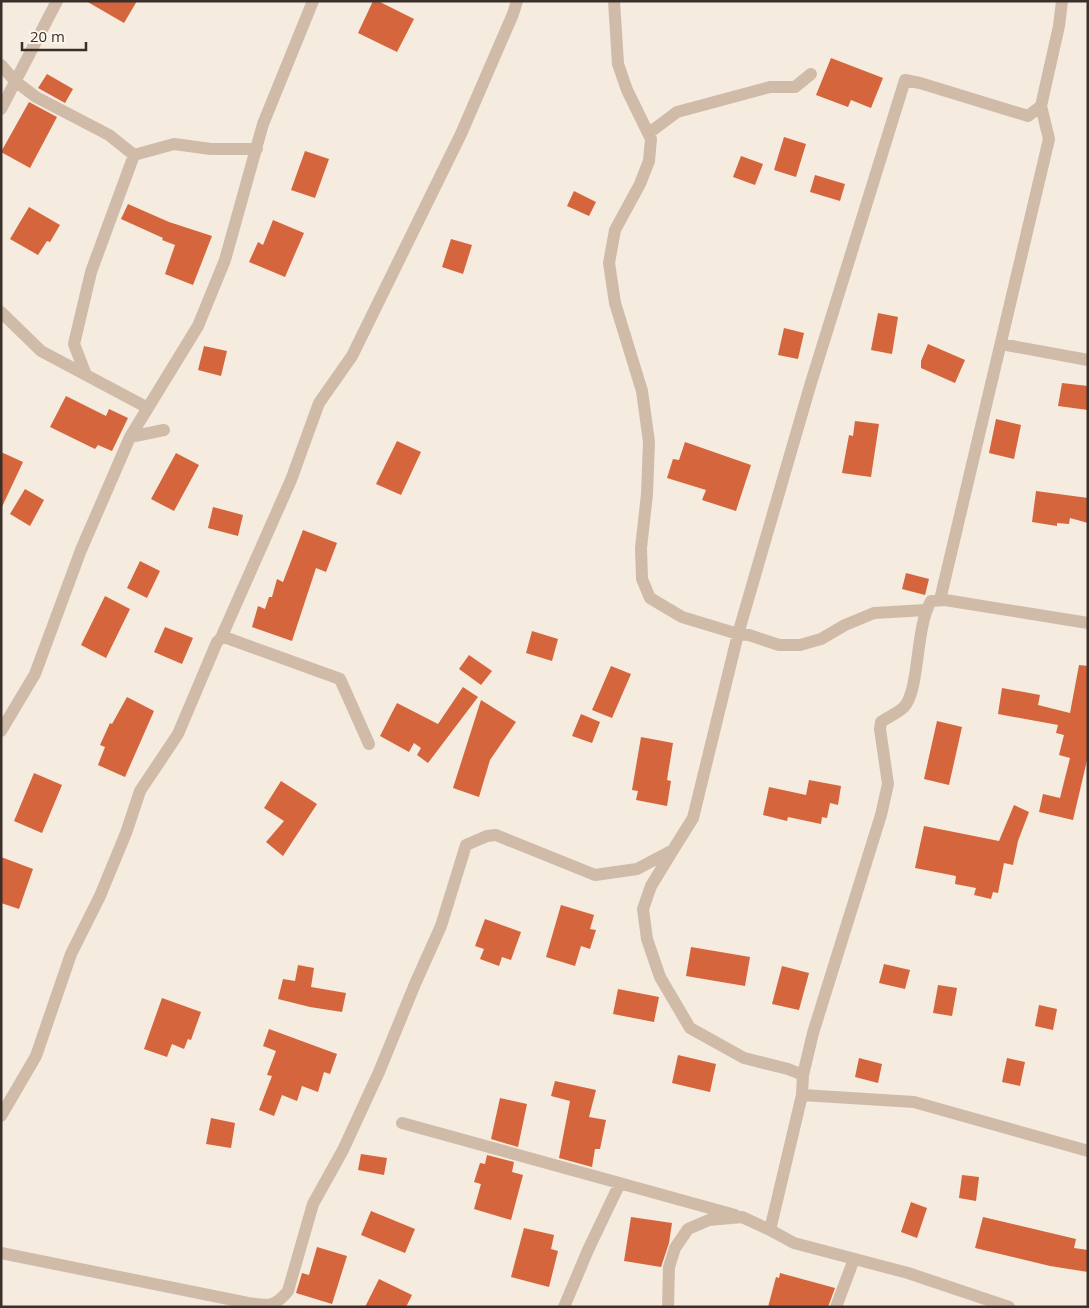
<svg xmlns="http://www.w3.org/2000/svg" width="1089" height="1308" viewBox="0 0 1089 1308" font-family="'Open Sans',sans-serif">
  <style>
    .building { fill: #d4653d }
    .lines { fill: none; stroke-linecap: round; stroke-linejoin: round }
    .minor { stroke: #d0bba8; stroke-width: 12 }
  </style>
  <rect width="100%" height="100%" fill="#f5ebde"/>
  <path class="building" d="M 86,1 L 137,1 L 124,23 Z
    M 373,1 L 378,1 L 414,19 L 397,52 L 358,33 Z
    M 831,58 L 883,78 L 871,108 L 851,100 L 848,107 L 816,95 Z
    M 47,74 L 73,89 L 65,103 L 38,88 Z
    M 29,102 L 57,117 L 30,168 L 1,152 Z
    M 784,137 L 806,144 L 796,177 L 774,170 Z
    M 305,151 L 329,159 L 315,198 L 291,190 Z
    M 741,156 L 763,164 L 755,185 L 733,177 Z
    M 815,175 L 845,184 L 840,201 L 810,192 Z
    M 574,191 L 596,202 L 589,216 L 567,206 Z
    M 128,204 L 169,222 L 212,236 L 193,285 L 165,274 L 175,245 L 162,240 L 163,238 L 121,219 Z
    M 29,207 L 60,225 L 50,242 L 47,241 L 38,255 L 10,239 Z
    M 273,220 L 304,233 L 285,277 L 249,262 L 258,242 L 263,245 Z
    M 451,239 L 472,245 L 463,274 L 442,267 Z
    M 878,313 L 898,317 L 892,354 L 871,350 Z
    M 784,328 L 804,333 L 798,359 L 778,355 Z
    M 928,344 L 965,360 L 955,383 L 921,368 L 921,361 Z
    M 204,346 L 227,351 L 221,376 L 198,370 Z
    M 1062,383 L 1088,386 L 1088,410 L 1058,406 Z
    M 66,396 L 106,416 L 109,409 L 128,418 L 112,451 L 98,445 L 95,449 L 50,427 Z
    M 996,419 L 1021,425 L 1014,459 L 989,453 Z
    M 855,421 L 879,424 L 871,477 L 842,473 L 849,435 L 853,436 Z
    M 397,441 L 421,452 L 401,495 L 376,484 Z
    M 685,442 L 751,465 L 736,511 L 702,500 L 706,490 L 667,478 L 673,459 L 679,460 Z
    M 1,452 L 23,462 L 1,509 Z
    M 176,453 L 199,465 L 174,511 L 151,499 Z
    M 25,489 L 44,500 L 30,526 L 10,514 Z
    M 1036,491 L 1088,498 L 1088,523 L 1070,518 L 1069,524 L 1057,523 L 1057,526 L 1032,522 Z
    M 213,507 L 243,515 L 238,536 L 208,528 Z
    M 303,530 L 337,543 L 326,572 L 316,568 L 292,641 L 252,627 L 258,606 L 265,609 L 269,597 L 272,597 L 277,579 L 283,582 Z
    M 140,561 L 160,571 L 147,598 L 127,588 Z
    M 906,573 L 929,579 L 925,595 L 902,589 Z
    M 105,596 L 130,609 L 106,658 L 81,645 Z
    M 165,627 L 193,638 L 182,664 L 154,652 Z
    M 532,631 L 558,639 L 552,661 L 526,653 Z
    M 469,655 L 492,671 L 481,685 L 459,669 Z
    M 1079,665 L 1088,666 L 1088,756 L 1073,820 L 1039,812 L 1043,794 L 1060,798 L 1070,758 L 1059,755 L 1064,735 L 1056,733 L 1058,725 L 998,714 L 1002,688 L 1040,695 L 1038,705 L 1070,713 Z
    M 611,666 L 631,674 L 612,718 L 592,710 Z
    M 463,687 L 478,697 L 428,763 L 417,755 L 421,748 L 414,743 L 409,752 L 380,736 L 397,703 L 438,724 Z
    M 127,697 L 154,711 L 125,777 L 98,765 L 105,747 L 100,745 L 110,723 L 112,724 Z
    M 481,700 L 516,722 L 490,760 L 479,797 L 453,788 Z
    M 581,714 L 600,722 L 592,743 L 572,736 Z
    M 937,721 L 962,727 L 949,785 L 924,779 Z
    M 641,737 L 673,743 L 667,780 L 671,781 L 667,806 L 636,800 L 638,791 L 632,790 Z
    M 34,773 L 62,785 L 42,833 L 14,821 Z
    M 809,780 L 841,786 L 838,805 L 830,803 L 827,818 L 822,817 L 821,824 L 788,817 L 787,821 L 763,815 L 769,787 L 806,795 Z
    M 281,781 L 317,804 L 283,856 L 266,842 L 284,821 L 264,808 Z
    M 1014,805 L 1029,812 L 1018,841 L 1013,865 L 1004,863 L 998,893 L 993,892 L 991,899 L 974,895 L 976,888 L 955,884 L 956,876 L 915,868 L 924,826 L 999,841 Z
    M 1,857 L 33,869 L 19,909 L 1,903 Z
    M 561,905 L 594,915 L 590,929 L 596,930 L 590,949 L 581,946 L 575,966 L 546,957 Z
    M 485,919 L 521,932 L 511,960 L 502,957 L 499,966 L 480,959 L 484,949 L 475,946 Z
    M 691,947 L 750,957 L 745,986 L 686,976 Z
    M 884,964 L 910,970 L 905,989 L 879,983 Z
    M 298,965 L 314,968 L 311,987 L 346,993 L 342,1012 L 310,1007 L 278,999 L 283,979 L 295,981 Z
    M 782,966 L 809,973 L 799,1010 L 772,1004 Z
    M 938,985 L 957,988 L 952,1016 L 933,1013 Z
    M 618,989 L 659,997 L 654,1022 L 613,1014 Z
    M 162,998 L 201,1012 L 191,1040 L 188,1039 L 184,1049 L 172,1044 L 167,1057 L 144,1049 Z
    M 1039,1005 L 1057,1009 L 1053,1030 L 1035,1026 Z
    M 269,1029 L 337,1054 L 330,1074 L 324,1072 L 318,1092 L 302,1086 L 297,1101 L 282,1095 L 274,1116 L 259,1110 L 272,1076 L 267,1075 L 276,1051 L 263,1046 Z
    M 678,1055 L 716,1064 L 710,1092 L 672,1083 Z
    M 859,1058 L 882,1064 L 878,1083 L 855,1077 Z
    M 1007,1058 L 1025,1062 L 1020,1086 L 1002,1082 Z
    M 555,1081 L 596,1090 L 589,1117 L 606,1120 L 600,1149 L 595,1149 L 592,1167 L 559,1158 L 570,1101 L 551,1096 Z
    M 500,1098 L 527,1104 L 518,1147 L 491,1139 Z
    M 211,1118 L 235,1123 L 231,1148 L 206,1144 Z
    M 361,1154 L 387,1158 L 384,1175 L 358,1170 Z
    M 487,1155 L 514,1162 L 512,1172 L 523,1175 L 511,1220 L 474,1209 L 481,1184 L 474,1182 L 480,1163 L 485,1164 Z
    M 962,1175 L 979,1177 L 976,1201 L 959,1198 Z
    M 911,1202 L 927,1208 L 917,1238 L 901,1232 Z
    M 371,1211 L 415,1229 L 405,1253 L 361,1235 Z
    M 631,1217 L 672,1223 L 669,1243 L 661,1267 L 624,1261 Z
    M 983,1217 L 1076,1239 L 1074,1248 L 1088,1250 L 1088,1272 L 1050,1266 L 975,1248 Z
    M 524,1228 L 554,1235 L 551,1249 L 558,1251 L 549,1287 L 511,1277 Z
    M 317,1247 L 347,1256 L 332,1304 L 296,1293 L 302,1273 L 309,1275 Z
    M 780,1273 L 835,1288 L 828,1307 L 768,1307 L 776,1277 L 779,1278 Z
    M 379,1279 L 412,1295 L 406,1307 L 365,1307 Z"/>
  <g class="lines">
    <path class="minor" d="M 614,1 L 618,64 L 627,90 L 651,139 L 649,161 L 640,184 L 615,230 L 609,263 L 615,303 L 642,391 L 649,442 L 647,494 L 641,548 L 642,579 L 650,598 L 682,617 L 738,634 L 749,635 L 779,645 L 800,645 L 821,639 L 845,625 L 874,613 L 926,610
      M 1,65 L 15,81 L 36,97 L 109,135 L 134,155 L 91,272 L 74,344 L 86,375
      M 1,109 L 57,1
      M 649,133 L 677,112 L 770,87 L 795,87 L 811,74
      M 134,155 L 174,144 L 211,149 L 257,149
      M 1,312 L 41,351 L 148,408
      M 1001,344 L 1088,360
      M 130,437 L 198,326 L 225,260 L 263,124 L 313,1
      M 940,600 L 1049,139 L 1041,106 L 1059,26 L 1062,1
      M 221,638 L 291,480 L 319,403 L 352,356 L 461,134 L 513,14 L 517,1
      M 1,731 L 35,674 L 81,550 L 130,437 L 164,430
      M 673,850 L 651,886 L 643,909 L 647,939 L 660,977 L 690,1028 L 744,1058 L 788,1069 L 803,1075 L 802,1095 L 770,1230
      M 803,1075 L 813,1033 L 881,815 L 888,784 L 880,729 L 881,722 C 888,717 898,713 904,707 C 920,690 915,628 931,601 L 945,600 L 1088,623
      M 802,1095 L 914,1102 L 1088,1151
      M 1,1116 L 36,1056 L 71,954 L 100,896 L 126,833 L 140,791 L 178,734 L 217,642 L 221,638 L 227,638 L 340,679 L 369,744
      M 402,1123 L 735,1215
      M 1,1253 L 248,1303 C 268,1306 274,1308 288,1291 L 313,1204 L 343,1150 L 379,1072 L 415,984 L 441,926 L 466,845 L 487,836 L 496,835 L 595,875 L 637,869 L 673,850 L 693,818 L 738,634 L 810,386 L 905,80 L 920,83 L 1028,116 L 1041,106
      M 564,1307 L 588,1250 L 620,1183
      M 668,1307 L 669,1267 L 675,1248 L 688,1229 L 709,1220 L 742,1217 L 770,1230 L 794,1243 L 908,1273 L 1009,1307
      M 836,1307 L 854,1259"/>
  </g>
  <rect width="1089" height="1308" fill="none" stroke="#3b2f29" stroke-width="5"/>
  <path d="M22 42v8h64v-8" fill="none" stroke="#3b2f29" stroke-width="2.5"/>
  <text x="30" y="42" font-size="15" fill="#3b2f29" stroke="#fcf5eb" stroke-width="4" paint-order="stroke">20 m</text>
</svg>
